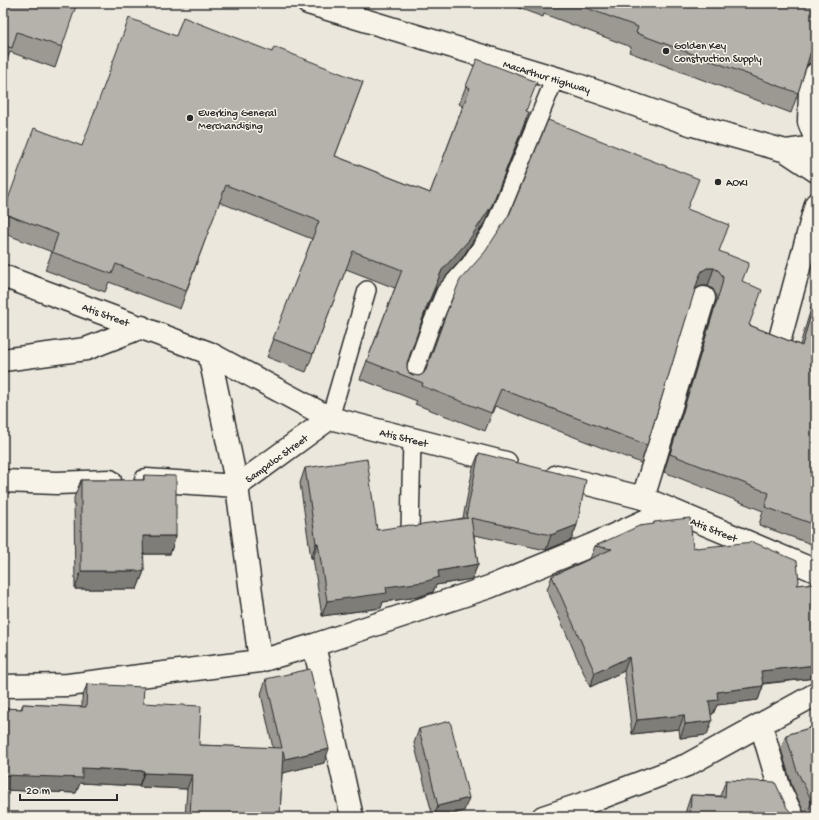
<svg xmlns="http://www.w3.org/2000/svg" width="819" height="820" viewBox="0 0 819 820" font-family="'Gochi Hand',sans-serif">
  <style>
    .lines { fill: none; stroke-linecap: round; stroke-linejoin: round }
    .lane-casing { stroke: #2b2b2b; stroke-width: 20 }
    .street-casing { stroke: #2b2b2b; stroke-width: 25 }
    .highway-casing { stroke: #2b2b2b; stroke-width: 25 }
    .lane { stroke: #f7f3e8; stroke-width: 17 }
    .street { stroke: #f7f3e8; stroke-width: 22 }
    .highway { stroke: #f7f3e8; stroke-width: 22 }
    .wall { fill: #9c9993; stroke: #2b2b2b }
    .shaded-wall { fill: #7f7d78; stroke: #2b2b2b }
    .building { fill: #b5b2ab; stroke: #2b2b2b }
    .poi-dot { fill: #2b2b2b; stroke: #f7f3e8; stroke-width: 1.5 }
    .labels { text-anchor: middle; stroke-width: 3; stroke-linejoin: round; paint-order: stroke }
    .poi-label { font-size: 11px; fill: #2b2b2b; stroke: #f7f3e8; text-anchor: start }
    .street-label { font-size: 11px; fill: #2b2b2b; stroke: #f7f3e8 }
  </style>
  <rect width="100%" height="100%" fill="#ebe7dd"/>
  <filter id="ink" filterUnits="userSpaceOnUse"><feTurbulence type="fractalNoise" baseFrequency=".025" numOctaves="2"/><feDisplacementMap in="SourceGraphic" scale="8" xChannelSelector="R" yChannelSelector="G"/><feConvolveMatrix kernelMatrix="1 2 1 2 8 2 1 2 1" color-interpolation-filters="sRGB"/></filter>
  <g filter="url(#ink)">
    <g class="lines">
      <g class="lane-casing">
        <path id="lane" d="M 410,384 L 430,328 L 445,292 L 470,264 L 494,227 L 555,78
          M 330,418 L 367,290
          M 410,532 L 412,439"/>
      </g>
      <g class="street-casing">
        <path id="street" d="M 816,74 L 810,91 L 809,122 L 816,140
          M 3,276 L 209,353 L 330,418 L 506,463
          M 781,335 L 816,204
          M 209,353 L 237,486 L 260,661
          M 3,360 L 86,349 L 142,327
          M 557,476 L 643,498 L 816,571
          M 146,480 L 237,486 L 330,418
          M 3,481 L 57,483 L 110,481
          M 643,498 L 704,298
          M 314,645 L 352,817
          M 3,686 L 68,685 L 260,661 L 314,645 L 489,587 L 592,545 L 669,510
          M 761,725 L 780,790 L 793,817
          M 543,817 L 600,798 L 687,765 L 816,694"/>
      </g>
      <g class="highway-casing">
        <path id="highway" d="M 308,3 L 572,83 L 693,125 L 786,151 L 816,171
          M 786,151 L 816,147"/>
      </g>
      <use href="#lane" class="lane"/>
      <use href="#street" class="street"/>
      <use href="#highway" class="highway"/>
    </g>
    <path class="wall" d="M 3,3 L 62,47 L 55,68 L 10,52 L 4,68 L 3,68 Z
      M 505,3 L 816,3 L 816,62 L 814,62 L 808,64 L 806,67 L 798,93 L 791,113 L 629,52 L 631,47 L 544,14 L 543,17 Z
      M 176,36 L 272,52 L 363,82 L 335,156 L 430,193 L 463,106 L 459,104 L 466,86 L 526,111 L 523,130 L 485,222 L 462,258 L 436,288 L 422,322 L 407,363 L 407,368 L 409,373 L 413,375 L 419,376 L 423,374 L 688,209 L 742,282 L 749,325 L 800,345 L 816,292 L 816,538 L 814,545 L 759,525 L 763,511 L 664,472 L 716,302 L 716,295 L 713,289 L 708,286 L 701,286 L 695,289 L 694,291 L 647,445 L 641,463 L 495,406 L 485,431 L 415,404 L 417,401 L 360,379 L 395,288 L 346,269 L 306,372 L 267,357 L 312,239 L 219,202 L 180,309 L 109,282 L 105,292 L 45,270 L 52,252 L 3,233 L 3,213 L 82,146 Z
      M 479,453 L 577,525 L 571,540 L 546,550 L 474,535 L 478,564 L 472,579 L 436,585 L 433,592 L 418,597 L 383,602 L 381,608 L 322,616 L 313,558 L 311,558 L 300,483 L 305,468 L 377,530 L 416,527 L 463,518 L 473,468 Z
      M 144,475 L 176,536 L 170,554 L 143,554 L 144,571 L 137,589 L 75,589 L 74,498 L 81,480 L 143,480 Z
      M 654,522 L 693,548 L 798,585 L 816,583 L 816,678 L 763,684 L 763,686 L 758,700 L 717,705 L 713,714 L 711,714 L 707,735 L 680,738 L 679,729 L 632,734 L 624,671 L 590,687 L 547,590 L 552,576 L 590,559 L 595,546 L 654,524 Z
      M 266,679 L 324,763 L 282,773 L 280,814 L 279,817 L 185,817 L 187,789 L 139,787 L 139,786 L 80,783 L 76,793 L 3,790 L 3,708 L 21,709 L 23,704 L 82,707 L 82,699 L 87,684 L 143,703 L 199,745 L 273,748 L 261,694 Z
      M 816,726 L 816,817 L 685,817 L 686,810 L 691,795 L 720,796 L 726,780 L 787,808 L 791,812 L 797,815 L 803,814 L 805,813 L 804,812 L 792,786 L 781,749 L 786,735 Z
      M 419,729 L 464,811 L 442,817 L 433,817 L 414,743 Z"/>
    <path class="shaded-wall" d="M 815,45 L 816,45 L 816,62 L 814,62 L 808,64 L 804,70 L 811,51 Z
      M 529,112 L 523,130 L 485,222 L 462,258 L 436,288 L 421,324 L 427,306 L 442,270 Z
      M 707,268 L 714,268 L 708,286 L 701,286 L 695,289 L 692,294 L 699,277 L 702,271 Z
      M 577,525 L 571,540 L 546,550 L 551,535 Z
      M 143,536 L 176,536 L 170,554 L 137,554 Z
      M 316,543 L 318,543 L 313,558 L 311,558 Z
      M 478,564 L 472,579 L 436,585 L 433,592 L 418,597 L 383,602 L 381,608 L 322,616 L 327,601 L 438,571 Z
      M 81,571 L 144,571 L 137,589 L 75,589 Z
      M 629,657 L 624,671 L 590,687 L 595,673 Z
      M 816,665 L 816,678 L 756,684 L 761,671 Z
      M 763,686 L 758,700 L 717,705 L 713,714 L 704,715 L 709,701 L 717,692 Z
      M 684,715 L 679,729 L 632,734 L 637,720 Z
      M 712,721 L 707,735 L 680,738 L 685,724 Z
      M 329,749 L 324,763 L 279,774 L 285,759 Z
      M 82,768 L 144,771 L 139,786 L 80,783 L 76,793 L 3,790 L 3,775 Z
      M 144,773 L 192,775 L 187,789 L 139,787 Z
      M 469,798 L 464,811 L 442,817 L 434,817 L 438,806 Z
      M 246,813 L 280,814 L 279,817 L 245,817 Z"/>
    <path class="building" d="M 3,3 L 77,3 L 62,47 L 17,32 L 12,48 L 3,45 Z
      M 573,3 L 816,3 L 816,45 L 811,51 L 798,93 L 636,33 L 638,27 Z
      M 183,17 L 272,52 L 274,47 L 363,82 L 335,156 L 430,193 L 470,88 L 466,86 L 477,59 L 537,82 L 526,111 L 529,112 L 492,205 L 469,240 L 442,270 L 427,306 L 407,363 L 407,368 L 409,373 L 413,375 L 419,376 L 423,374 L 426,370 L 446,314 L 460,280 L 485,252 L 510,213 L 548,120 L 699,179 L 687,209 L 729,225 L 719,251 L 749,263 L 742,281 L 762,290 L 749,325 L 802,346 L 816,296 L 816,525 L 765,507 L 769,493 L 670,454 L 722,284 L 723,277 L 719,271 L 714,268 L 707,268 L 702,271 L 699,277 L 647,445 L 501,389 L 491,413 L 422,386 L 423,383 L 367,361 L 402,270 L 353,251 L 313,354 L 273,339 L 319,221 L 226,185 L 186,291 L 116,264 L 112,274 L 52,252 L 58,234 L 3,213 L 34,128 L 82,146 L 129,18 L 176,36 Z
      M 479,453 L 586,480 L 577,525 L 551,535 L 471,518 L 478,564 L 438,571 L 439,577 L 424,582 L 386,587 L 387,593 L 327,601 L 318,543 L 316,543 L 305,468 L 367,459 L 377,530 L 410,525 L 416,527 L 422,524 L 468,518 L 466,517 Z
      M 144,475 L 176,476 L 176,536 L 143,536 L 144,571 L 81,571 L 81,480 L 144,480 Z
      M 690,518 L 693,548 L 696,547 L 696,548 L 753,542 L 797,561 L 799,582 L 797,585 L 816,583 L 816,665 L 761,671 L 763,686 L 717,692 L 718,700 L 709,701 L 712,721 L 685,724 L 684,715 L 637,720 L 629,657 L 595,673 L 552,576 L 612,549 L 595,546 L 639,526 L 654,524 L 654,522 Z
      M 310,669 L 329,749 L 285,759 L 283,751 L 280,814 L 246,813 L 246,817 L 190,817 L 192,775 L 144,773 L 144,771 L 82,768 L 82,778 L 3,775 L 3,708 L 22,709 L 23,704 L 86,707 L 87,684 L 144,687 L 143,703 L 201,706 L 199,745 L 282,748 L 266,679 Z
      M 450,721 L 469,798 L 438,806 L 419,729 Z
      M 816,726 L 816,817 L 690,817 L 691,795 L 725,797 L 726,780 L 775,782 L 787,808 L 791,812 L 797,815 L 803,814 L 809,809 L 811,803 L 810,797 L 797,771 L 786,735 Z"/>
  </g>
  <g class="poi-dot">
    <circle cx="666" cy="51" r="4"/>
    <circle cx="190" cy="118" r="4"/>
    <circle cx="718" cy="182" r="4"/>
  </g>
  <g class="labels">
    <g class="poi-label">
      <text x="674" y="49">Golden Key<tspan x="674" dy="13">Construction Supply</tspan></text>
      <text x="198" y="116">Everking General<tspan x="198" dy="13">Merchandising</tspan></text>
      <text x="726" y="186">AOKI</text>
    </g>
    <g class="street-label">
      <text transform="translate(547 76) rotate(17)" y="4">MacArthur Highway</text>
      <text transform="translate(106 314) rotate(20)" y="4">Atis Street</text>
      <text transform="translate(404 437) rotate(14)" y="4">Atis Street</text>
      <text transform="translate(276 458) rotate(-36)" y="4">Sampaloc Street</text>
      <text transform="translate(714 529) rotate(22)" y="4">Atis Street</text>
    </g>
  </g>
  <rect width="819" height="820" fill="none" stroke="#f7f3e8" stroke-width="16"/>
  <rect x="8" y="8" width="803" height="804" fill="none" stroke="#2b2b2b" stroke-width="1.5" filter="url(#ink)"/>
  <path d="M20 794v6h97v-6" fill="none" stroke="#2b2b2b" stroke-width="2"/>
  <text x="26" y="794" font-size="12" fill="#2b2b2b" stroke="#f7f3e8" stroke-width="3" paint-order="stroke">20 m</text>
</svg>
